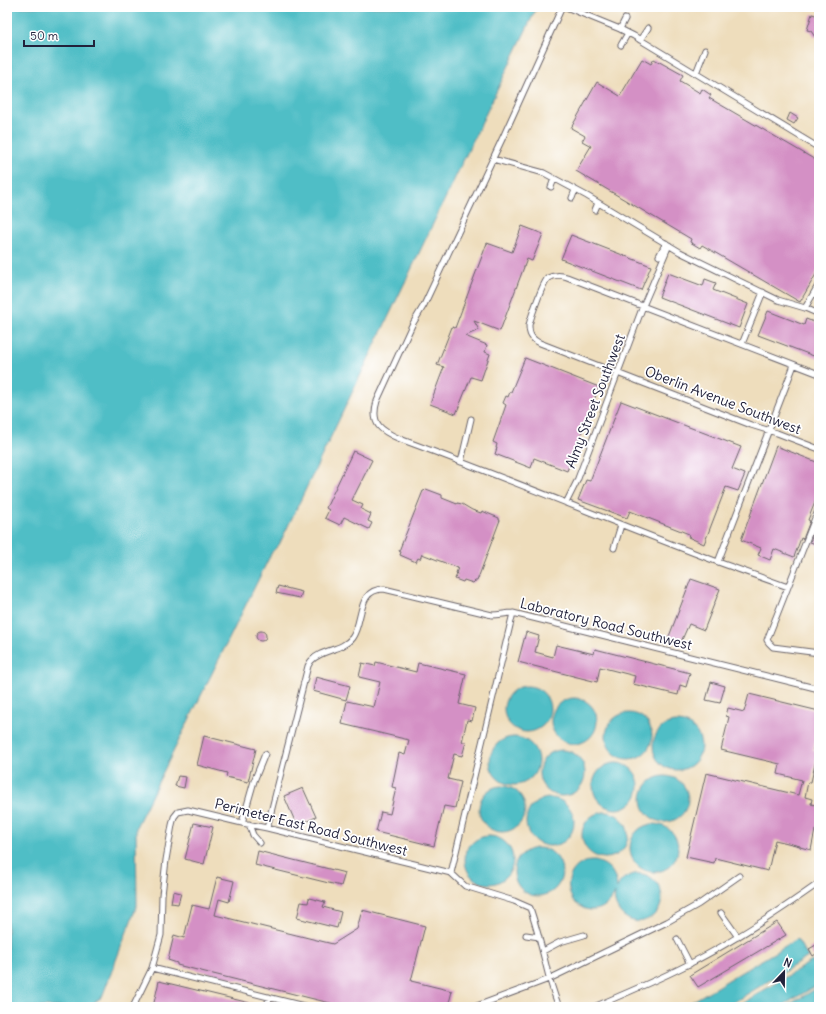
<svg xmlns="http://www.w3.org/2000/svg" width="826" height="1014" viewBox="0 0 826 1014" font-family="Delius,sans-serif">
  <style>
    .water { fill: #50bec6; stroke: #397080 }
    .building { fill: #d490c5 }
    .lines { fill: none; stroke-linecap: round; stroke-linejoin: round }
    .service-casing { stroke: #696368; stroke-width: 7 }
    .service { stroke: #fff; stroke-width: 5 }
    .labels { text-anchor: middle; stroke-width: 3.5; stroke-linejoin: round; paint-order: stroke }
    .street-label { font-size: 14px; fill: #22223b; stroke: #fff }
  </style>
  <rect width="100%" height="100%" fill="#fff"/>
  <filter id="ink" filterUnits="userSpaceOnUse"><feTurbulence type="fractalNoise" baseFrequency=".025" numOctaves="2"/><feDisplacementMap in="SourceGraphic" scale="8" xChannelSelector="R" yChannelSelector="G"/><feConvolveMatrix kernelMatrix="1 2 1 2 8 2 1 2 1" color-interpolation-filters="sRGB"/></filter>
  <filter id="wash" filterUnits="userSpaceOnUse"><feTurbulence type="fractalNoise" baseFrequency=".012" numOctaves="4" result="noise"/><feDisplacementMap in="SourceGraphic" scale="16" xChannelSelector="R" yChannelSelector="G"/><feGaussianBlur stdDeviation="0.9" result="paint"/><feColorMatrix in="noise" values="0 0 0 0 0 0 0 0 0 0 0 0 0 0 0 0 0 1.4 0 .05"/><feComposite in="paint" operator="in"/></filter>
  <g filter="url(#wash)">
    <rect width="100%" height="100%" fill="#eeddbc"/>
    <path class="water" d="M 7,7 L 537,7 L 279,545 L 272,552 L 136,827 L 137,905 L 102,997 L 88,1007 L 7,1007 Z
      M504 709a23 23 0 1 1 46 0a23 23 0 1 1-46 0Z
      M551 721a23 23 0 1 1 46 0a23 23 0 1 1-46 0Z
      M606 736a23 23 0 1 1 46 0a23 23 0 1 1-46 0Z
      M653 746a24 24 0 1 1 48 0a24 24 0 1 1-48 0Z
      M490 761a24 24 0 1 1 48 0a24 24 0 1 1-48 0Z
      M539 773a23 23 0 1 1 46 0a23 23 0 1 1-46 0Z
      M593 786a23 23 0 1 1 46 0a23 23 0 1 1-46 0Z
      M642 799a23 23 0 1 1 46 0a23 23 0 1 1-46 0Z
      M479 809a23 23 0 1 1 46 0a23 23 0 1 1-46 0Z
      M526 822a24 24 0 1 1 48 0a24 24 0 1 1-48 0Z
      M582 835a23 23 0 1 1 46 0a23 23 0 1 1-46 0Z
      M630 848a24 24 0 1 1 48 0a24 24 0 1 1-48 0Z
      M465 860a24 24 0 1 1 48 0a24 24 0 1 1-48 0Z
      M514 872a24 24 0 1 1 48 0a24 24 0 1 1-48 0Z
      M 595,861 C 609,864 616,873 617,888 C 618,885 620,882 622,880 C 642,863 669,883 660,907 C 657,914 650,919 643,921 C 631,924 618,915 615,902 C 614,900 615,896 615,893 C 609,906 597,914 583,908 C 579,906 575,903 573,900 C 564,886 569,868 585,862 C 588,861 592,861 595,861 Z
      M 797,939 L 808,957 L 726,1007 L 683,1007 Z
      M 812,961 L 819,973 L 819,984 L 780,1007 L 736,1007 Z
      M 819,987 L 819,1007 L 785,1007 Z"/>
    <g id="blocks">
      <path class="building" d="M 812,14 L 819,16 L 819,33 L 815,37 L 811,31 L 807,30 Z
        M 642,59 L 651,64 L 654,59 L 683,75 L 680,81 L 700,93 L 702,89 L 711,95 L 709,98 L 819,162 L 819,269 L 800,302 L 702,245 L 700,248 L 690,242 L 691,239 L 576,171 L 591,146 L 582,141 L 585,136 L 571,128 L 597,82 L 620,96 Z
        M 790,113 L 798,118 L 794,124 L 787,120 Z
        M 522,226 L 543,234 L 532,261 L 527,259 L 500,331 L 474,321 L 479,330 L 465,336 L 487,345 L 485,352 L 490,354 L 481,380 L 471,377 L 456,414 L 430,404 L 444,367 L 437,365 L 452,327 L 455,328 L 487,243 L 512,252 Z
        M 571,235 L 651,266 L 641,290 L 561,259 Z
        M 668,273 L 703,286 L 705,279 L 716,283 L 713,290 L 748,304 L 739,328 L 659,297 Z
        M 768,311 L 804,325 L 806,319 L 819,324 L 819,358 L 758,335 Z
        M 525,358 L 599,387 L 567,471 L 534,458 L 531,468 L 495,454 L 497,448 L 496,448 L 497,444 L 493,442 L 506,405 L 503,403 L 506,396 L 508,397 L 510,392 L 511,392 Z
        M 621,401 L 741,447 L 732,469 L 745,474 L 738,491 L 726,487 L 704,544 L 688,537 L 689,534 L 630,511 L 627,518 L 578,500 L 586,480 L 590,481 Z
        M 776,446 L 819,463 L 819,492 L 808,520 L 810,521 L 803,539 L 801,538 L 794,557 L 774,549 L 770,560 L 758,555 L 761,548 L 741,540 Z
        M 353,451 L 372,460 L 352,500 L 363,505 L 361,509 L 371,514 L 368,521 L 372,523 L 369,529 L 344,517 L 340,525 L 325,518 L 329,510 L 326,508 Z
        M 426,489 L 442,495 L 442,498 L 457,504 L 457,503 L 462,504 L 472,510 L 481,513 L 482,511 L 499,518 L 499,520 L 500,520 L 477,581 L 475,581 L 473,583 L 464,580 L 463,582 L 455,579 L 457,574 L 456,573 L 458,568 L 422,554 L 420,559 L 418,558 L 416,562 L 400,555 L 401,552 L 399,551 L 423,491 L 424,491 Z
        M 817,524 L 819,524 L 819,545 L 810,542 Z
        M 691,579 L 720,589 L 704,630 L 689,624 L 680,644 L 668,639 Z
        M 278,586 L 302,592 L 300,598 L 276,593 Z
        M256 636a5 5 0 1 1 10 0a5 5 0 1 1-10 0Z
        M 526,632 L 539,636 L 535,652 L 553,657 L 556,645 L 594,654 L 595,649 L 690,673 L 686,687 L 680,685 L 678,695 L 633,684 L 635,676 L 600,667 L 597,682 L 518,662 Z
        M 376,662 L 416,672 L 418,663 L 466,674 L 459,704 L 475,708 L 472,721 L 467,720 L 462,742 L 466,742 L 462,756 L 454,754 L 448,779 L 461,782 L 455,808 L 444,806 L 434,846 L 376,832 L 381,812 L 390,814 L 396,788 L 392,787 L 399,753 L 405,755 L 409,740 L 342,724 L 347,701 L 374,707 L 380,682 L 359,677 L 362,663 L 375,666 Z
        M 316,677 L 350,686 L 346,700 L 313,691 Z
        M 711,682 L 725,686 L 720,703 L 706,700 Z
        M 749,694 L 819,711 L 819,726 L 813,750 L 818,751 L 811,782 L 808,782 L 805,797 L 812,799 L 811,804 L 819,806 L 819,831 L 815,830 L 811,850 L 800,847 L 800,846 L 775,840 L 768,871 L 715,858 L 714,863 L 686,857 L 706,773 L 798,795 L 802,780 L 778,774 L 780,764 L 721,750 L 729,717 L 726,716 L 728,708 L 744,712 Z
        M 204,736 L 256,749 L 248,782 L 226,777 L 227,773 L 197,765 Z
        M 178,776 L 186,777 L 184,788 L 175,786 Z
        M 303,788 L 316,817 L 297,826 L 284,796 Z
        M 194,823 L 213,827 L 204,864 L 185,859 Z
        M 258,851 L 345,873 L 341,886 L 255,865 Z
        M 217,877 L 234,881 L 229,902 L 219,899 L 215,915 L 333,944 L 357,929 L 362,910 L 425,926 L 411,981 L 452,991 L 448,1007 L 346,1007 L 177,965 L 177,963 L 168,960 L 174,935 L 184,938 L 192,905 L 209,909 Z
        M 173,891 L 181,893 L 178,904 L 171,903 Z
        M 309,898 L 325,902 L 323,907 L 341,912 L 337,928 L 297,918 L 301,902 L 308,903 Z
        M 777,922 L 786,935 L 698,987 L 690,975 Z
        M 816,945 L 819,949 L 819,952 L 813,956 L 809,949 Z
        M 159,981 L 254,1004 L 254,1007 L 153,1007 Z"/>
    </g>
  </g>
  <g filter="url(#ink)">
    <use href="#blocks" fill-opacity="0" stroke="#696368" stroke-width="1"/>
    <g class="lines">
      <g class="service-casing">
        <path id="service" d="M 562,7 L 504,135 L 454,241 L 424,305 L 412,325 L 377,401 C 370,424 381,431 400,439 C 507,478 612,522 718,562 L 794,365
          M 566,7 L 620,29 L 634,36 L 819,148
          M 620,29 L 625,19
          M 640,40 L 648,28
          M 621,45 L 628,33
          M 696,73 L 705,50
          M 493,159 L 544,173 L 587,196 L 680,252 L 778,300 L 805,308 L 819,314
          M 551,187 L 554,179
          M 572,198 L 575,190
          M 595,210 L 598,203
          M 659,256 L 666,243
          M 805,308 L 819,284
          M 742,344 L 763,292
          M 819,374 L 567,277 C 561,275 553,275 548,278 C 543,282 531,317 529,325 C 529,334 531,339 540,343 L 751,425 L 777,433 L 819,449
          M 461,462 L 471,419
          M 566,503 L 577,481 L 643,306 L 669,245
          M 614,548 L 621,525
          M 718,562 L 788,587 L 819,508
          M 788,587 L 767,640 L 769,643 L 773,647 L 819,653
          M 818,771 L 819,771
          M 242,823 L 254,781 L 265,754
          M 249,824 L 253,835 L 260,843
          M 267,828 L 308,666 C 309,664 310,662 311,661 C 321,649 342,651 352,638 C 364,622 356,589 384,589 L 492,615 C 500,615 506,613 513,613 L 819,689
          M 451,873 L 513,613
          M 721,913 L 738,937
          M 526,935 L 539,937
          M 677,939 L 690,964
          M 543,951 L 560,942 L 584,935
          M 152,968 L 308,1007
          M 133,1007 L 152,968 L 161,935 L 162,895 L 166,860 L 172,825 L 174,817 L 178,812 L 188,810 L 242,823 L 267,828 L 451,873 L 465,886 L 514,901 L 530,908 C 538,931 543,954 549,977 C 552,987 555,997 559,1007
          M 267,1007 L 269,997
          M 474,1007 L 525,988 L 549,979 L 667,922 L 699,904 L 739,876
          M 594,1007 C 626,993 658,980 689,964 C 735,941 778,912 819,883"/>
      </g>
      <use href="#service" class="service"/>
    </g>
  </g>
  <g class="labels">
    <g class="street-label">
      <text transform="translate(723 400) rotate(21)" y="5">Oberlin Avenue Southwest</text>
      <text transform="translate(595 401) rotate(-69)" y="5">Almy Street Southwest</text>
      <text transform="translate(606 624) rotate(14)" y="5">Laboratory Road Southwest</text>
      <text transform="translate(311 827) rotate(14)" y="5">Perimeter East Road Southwest</text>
    </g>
  </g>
  <rect width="826" height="1014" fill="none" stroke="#fff" stroke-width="24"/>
  <g transform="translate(784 972) rotate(22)" stroke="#ffffff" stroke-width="3" paint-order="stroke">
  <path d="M0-3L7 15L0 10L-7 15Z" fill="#22223b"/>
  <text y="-6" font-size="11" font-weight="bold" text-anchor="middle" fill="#22223b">N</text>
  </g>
  <path d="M24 40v6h70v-6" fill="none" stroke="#22223b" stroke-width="2"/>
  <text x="30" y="40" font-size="12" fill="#22223b" stroke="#ffffff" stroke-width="3" paint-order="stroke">50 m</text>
</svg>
